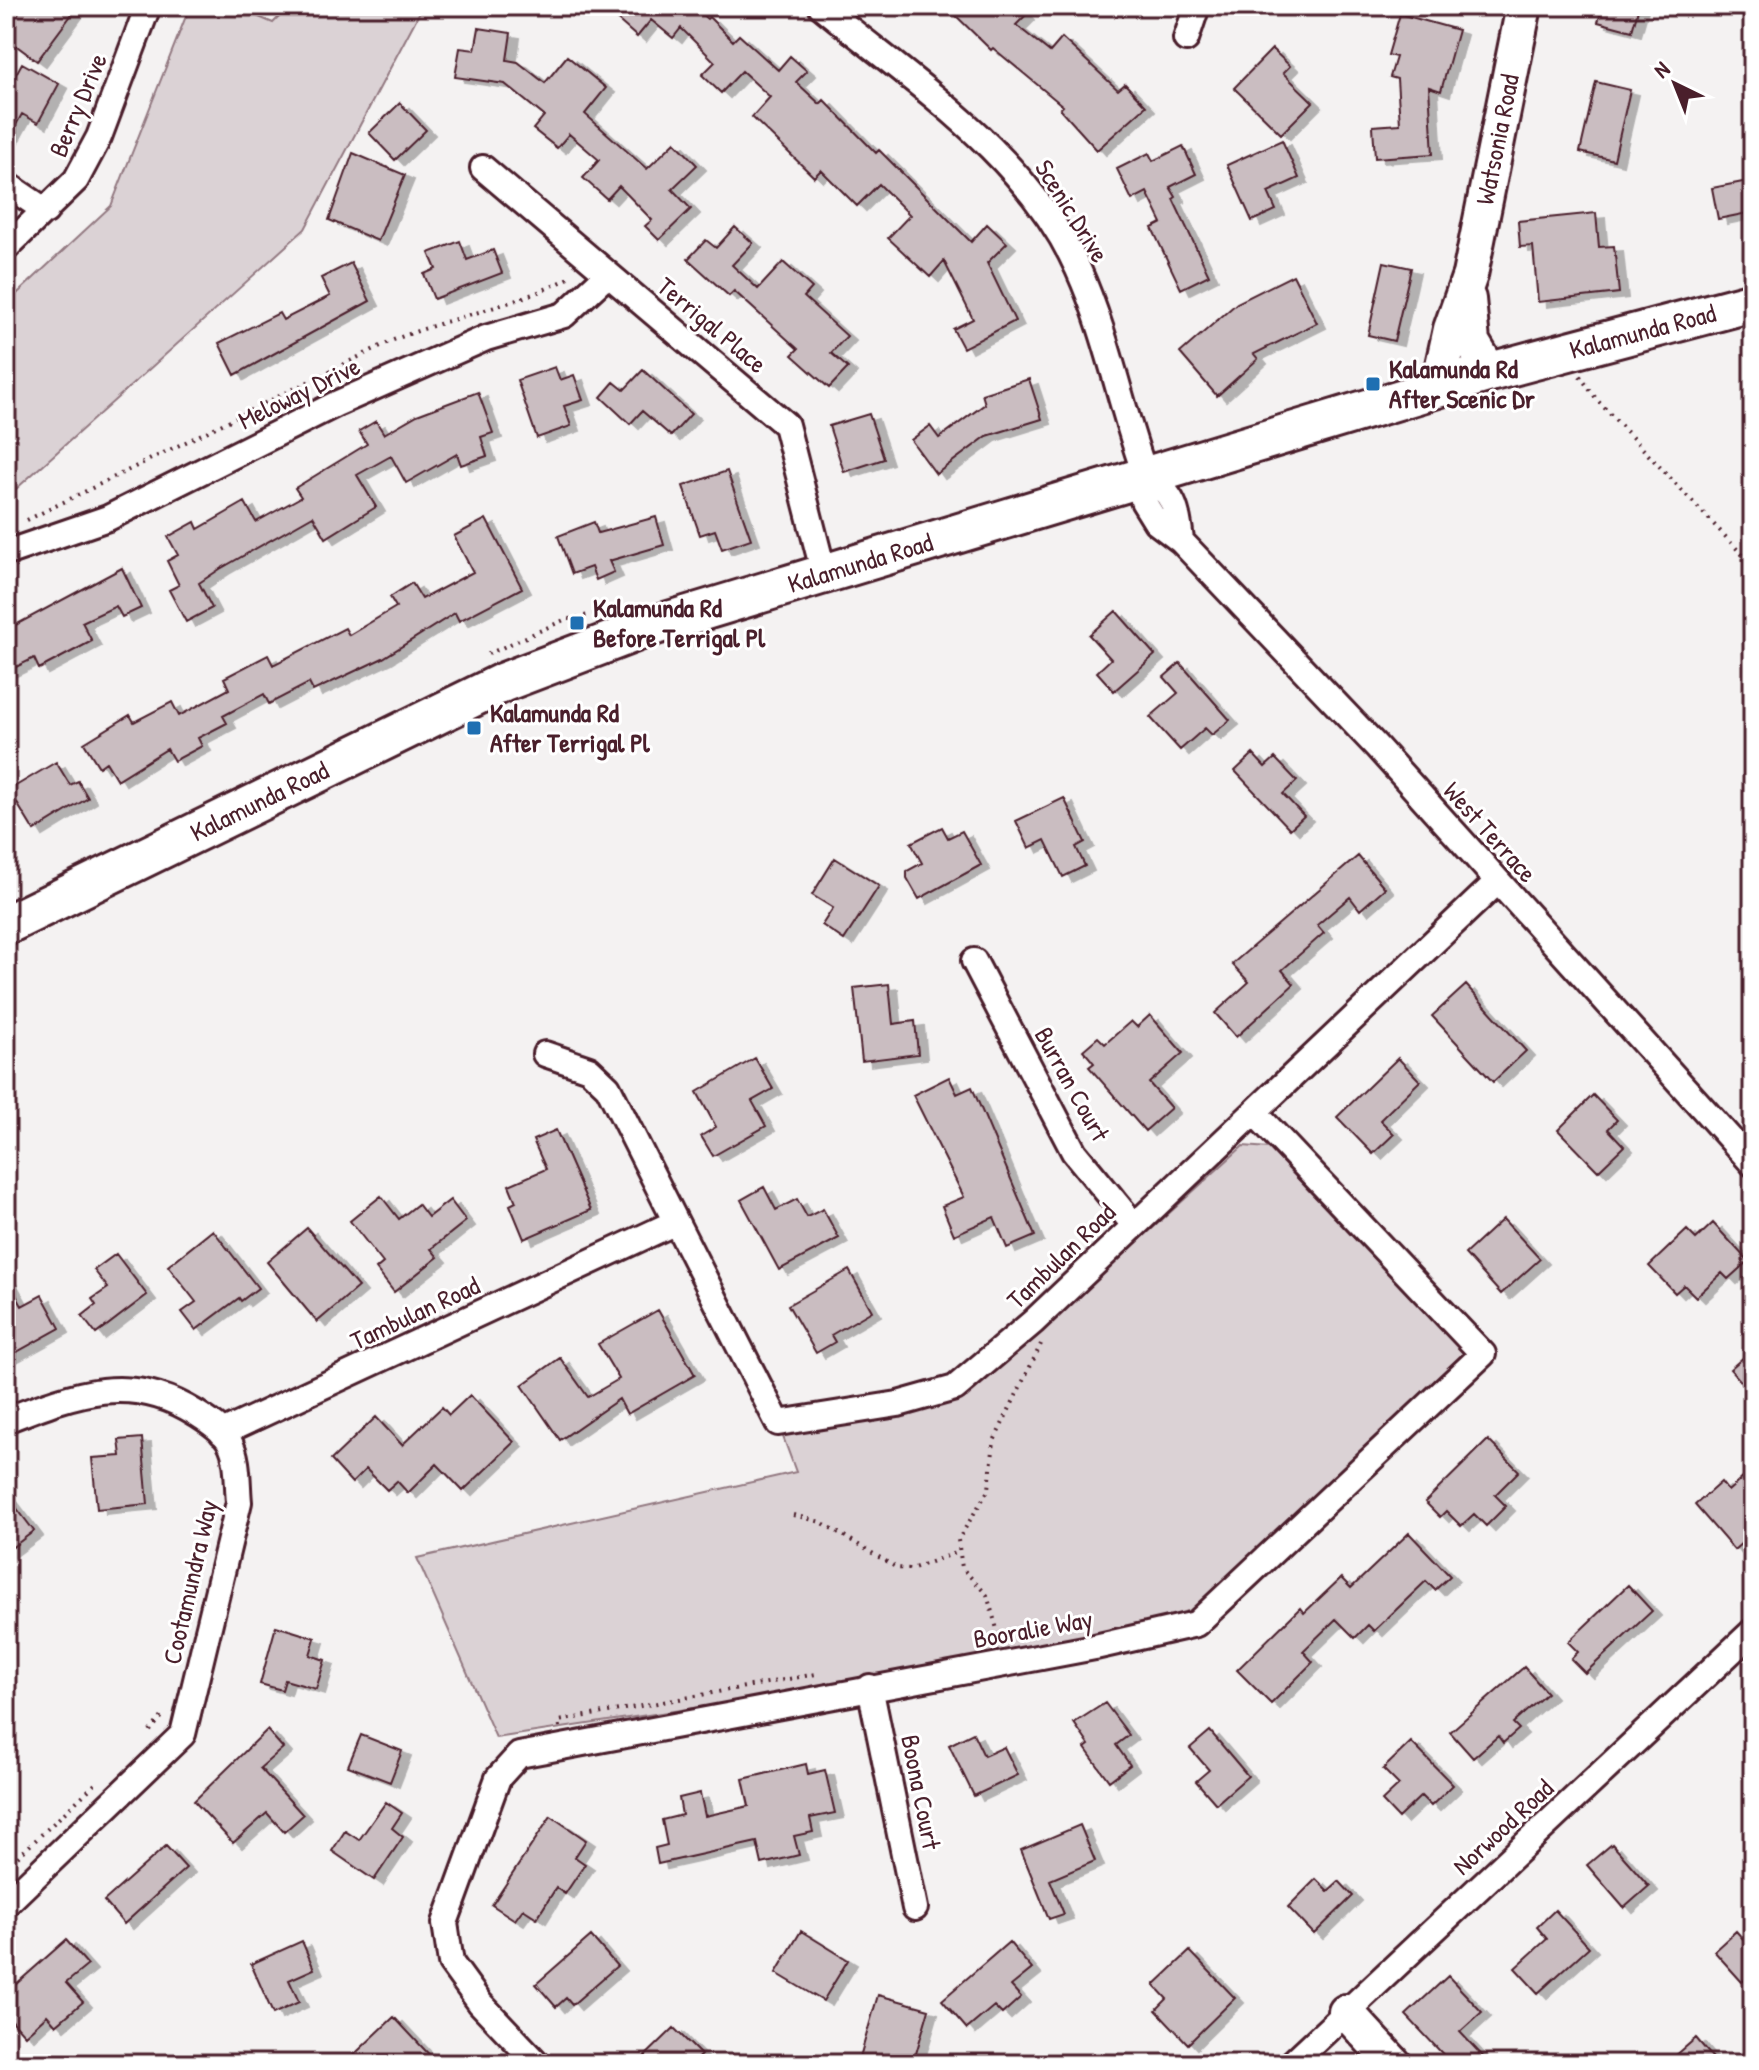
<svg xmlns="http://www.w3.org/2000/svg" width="1759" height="2070" viewBox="0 0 1759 2070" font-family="'Patrick Hand',sans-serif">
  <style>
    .green { fill: #dbd2d5; stroke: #927880; stroke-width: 2 }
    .building { fill: #cabdc1; stroke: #4a1f2b; stroke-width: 2; filter: url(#shadow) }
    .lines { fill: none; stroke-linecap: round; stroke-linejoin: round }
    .street-casing { stroke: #4a1f2b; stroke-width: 30 }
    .secondary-casing { stroke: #4a1f2b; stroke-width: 40 }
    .primary-casing { stroke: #4a1f2b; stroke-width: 44 }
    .path { stroke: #4a1f2b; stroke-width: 4; stroke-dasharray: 2 6; stroke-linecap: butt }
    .street { stroke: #fff; stroke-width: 24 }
    .secondary { stroke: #fff; stroke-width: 34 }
    .primary { stroke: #fff; stroke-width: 38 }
    .poi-dot { fill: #1f6fb2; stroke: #fff; stroke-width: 3 }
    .labels { text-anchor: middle; stroke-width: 6; stroke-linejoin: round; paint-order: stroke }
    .street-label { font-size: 26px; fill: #4a1f2b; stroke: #fff }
    .poi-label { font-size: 26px; font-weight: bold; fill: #4a1f2b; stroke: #fff; text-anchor: start }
  </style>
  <defs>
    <filter id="shadow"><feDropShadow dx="9" dy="5" stdDeviation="0" flood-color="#0004"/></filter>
  </defs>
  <rect width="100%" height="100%" fill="#f4f2f2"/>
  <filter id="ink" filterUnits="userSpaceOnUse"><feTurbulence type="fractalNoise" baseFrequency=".0125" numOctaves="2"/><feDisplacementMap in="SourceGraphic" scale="16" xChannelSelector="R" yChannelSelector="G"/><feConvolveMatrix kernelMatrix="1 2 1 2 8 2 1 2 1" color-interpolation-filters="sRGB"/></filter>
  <g filter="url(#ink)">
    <path class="green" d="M 190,6 L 233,6 L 273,23 L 290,6 L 423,6 L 305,229 L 6,498 L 6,304 L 111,206 Z
      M 1243,1146 L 1269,1148 L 1464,1353 L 1191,1615 L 1095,1647 L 496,1738 L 417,1558 L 796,1472 L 778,1423 L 955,1388 L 967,1397 Z"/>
    <path class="building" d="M 23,6 L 78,6 L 37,61 L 6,38 L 6,29 Z
      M 621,6 L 692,6 L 707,19 L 709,17 L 733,41 L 739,35 L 778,70 L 790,56 L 807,71 L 796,82 L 820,104 L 824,100 L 876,153 L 879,150 L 971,242 L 987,224 L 1007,243 L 987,263 L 1015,321 L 963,348 L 953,329 L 973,319 L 944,261 L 930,277 L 888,238 L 910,215 L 879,184 L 857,206 L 821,170 L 814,177 L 752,117 L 770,97 L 742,71 L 721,93 L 702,75 L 715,62 L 681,28 L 673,38 L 651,20 L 637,37 L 613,16 Z
      M 946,6 L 1018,6 L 1026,15 L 1016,25 L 1050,52 L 1062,38 L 1118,90 L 1125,84 L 1146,106 L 1097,150 L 1060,109 L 1063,106 L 993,48 L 991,50 Z
      M 1603,6 L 1639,6 L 1632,31 L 1598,22 Z
      M 1400,14 L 1458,30 L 1441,91 L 1429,87 L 1433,154 L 1375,158 L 1373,126 L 1400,124 L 1397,79 L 1390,77 L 1396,57 L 1388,55 Z
      M 479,28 L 511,33 L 507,60 L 518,62 L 545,83 L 567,56 L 606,88 L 585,114 L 647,169 L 675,142 L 697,165 L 672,189 L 691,209 L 659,240 L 645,226 L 652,220 L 619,186 L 607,199 L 583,178 L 599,160 L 569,134 L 557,148 L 533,129 L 544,116 L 505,84 L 455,77 L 460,48 L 475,50 Z
      M 1272,49 L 1290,66 L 1283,73 L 1313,102 L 1281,134 L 1234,88 Z
      M 22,63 L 59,84 L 38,123 L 22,114 L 6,143 L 6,92 Z
      M 1596,82 L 1630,90 L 1614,160 L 1580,152 Z
      M 400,103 L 426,130 L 395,160 L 369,133 Z
      M 1282,140 L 1299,178 L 1268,192 L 1276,210 L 1252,221 L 1227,165 Z
      M 1183,146 L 1196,174 L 1170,187 L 1176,197 L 1173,199 L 1209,275 L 1181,289 L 1152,228 L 1162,223 L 1147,192 L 1132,200 L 1117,169 L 1149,153 L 1153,161 Z
      M 353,153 L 405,175 L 378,241 L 329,220 Z
      M 1753,180 L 1753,212 L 1718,219 L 1712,188 Z
      M 1596,213 L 1599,247 L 1614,246 L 1619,293 L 1538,302 L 1533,246 L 1520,247 L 1518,221 Z
      M 735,227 L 753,243 L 732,265 L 758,289 L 783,262 L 812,288 L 804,297 L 847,336 L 831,353 L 848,368 L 829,388 L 792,355 L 798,349 L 734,291 L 729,296 L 688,259 L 706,240 L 716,248 Z
      M 460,241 L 467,260 L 493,250 L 502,273 L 434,299 L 424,274 L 436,269 L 429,253 Z
      M 1384,262 L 1411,268 L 1394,341 L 1368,335 Z
      M 351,263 L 370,301 L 235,375 L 219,343 L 279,313 L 283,320 L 330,296 L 321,278 Z
      M 1293,275 L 1317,323 L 1254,354 L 1258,359 L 1217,396 L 1180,353 L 1237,303 Z
      M 555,367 L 560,380 L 574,375 L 583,400 L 564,406 L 571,426 L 537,438 L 517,380 Z
      M 643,370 L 691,414 L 671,436 L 642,411 L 630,424 L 601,397 L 614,382 L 624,390 Z
      M 1029,379 L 1042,419 L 987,436 L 936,474 L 911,440 L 930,426 L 939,438 L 985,404 L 982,394 Z
      M 478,392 L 493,433 L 481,437 L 487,456 L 461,465 L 457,454 L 406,483 L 391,456 L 357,475 L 376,507 L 326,538 L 313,516 L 220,569 L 199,583 L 212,608 L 186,622 L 169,590 L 179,585 L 167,561 L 178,555 L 168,537 L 195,522 L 198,529 L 245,502 L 256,522 L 301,497 L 295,488 L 367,444 L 359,431 L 376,421 L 384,434 L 417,415 Z
      M 869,414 L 884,459 L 844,472 L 829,426 Z
      M 727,471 L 751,539 L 722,549 L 715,530 L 700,535 L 683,486 Z
      M 656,517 L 664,545 L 609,561 L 614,572 L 596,580 L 591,567 L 572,574 L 558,536 L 594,522 L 598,533 Z
      M 486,519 L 522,588 L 459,621 L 455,613 L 383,658 L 313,691 L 309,683 L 269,704 L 264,694 L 223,716 L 227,723 L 198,738 L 202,746 L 174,761 L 167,749 L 117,780 L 106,762 L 99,767 L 84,743 L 130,715 L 134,722 L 172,702 L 179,716 L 229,689 L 224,678 L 268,655 L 273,665 L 345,628 L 349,635 L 396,607 L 390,597 L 412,583 L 422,599 L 473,572 L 454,536 Z
      M 122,568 L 141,608 L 122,617 L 116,606 L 82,622 L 92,641 L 39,669 L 34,658 L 6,672 L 6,630 Z
      M 1116,611 L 1155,655 L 1114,691 L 1097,672 L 1111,659 L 1089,635 Z
      M 1180,663 L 1230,720 L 1212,735 L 1205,728 L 1180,750 L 1150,717 L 1178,693 L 1164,677 Z
      M 1253,754 L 1265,767 L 1275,758 L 1297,781 L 1283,794 L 1304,816 L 1290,829 L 1235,771 Z
      M 56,762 L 70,785 L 78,781 L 88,798 L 34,831 L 9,790 Z
      M 1064,798 L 1085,842 L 1076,847 L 1085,866 L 1063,877 L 1045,840 L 1029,848 L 1016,821 Z
      M 942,827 L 948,838 L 962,831 L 981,865 L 919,899 L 907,878 L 907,871 L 922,863 L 911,843 Z
      M 1358,856 L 1385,888 L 1360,910 L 1350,897 L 1317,925 L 1324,933 L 1282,970 L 1294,984 L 1236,1037 L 1215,1013 L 1249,982 L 1232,964 Z
      M 835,858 L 879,886 L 844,940 L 822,925 L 833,908 L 812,895 Z
      M 889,984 L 893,1024 L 915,1021 L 918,1054 L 862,1061 L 854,988 Z
      M 1466,985 L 1526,1051 L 1493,1082 L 1432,1016 Z
      M 1150,1015 L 1183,1053 L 1149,1083 L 1171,1108 L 1145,1131 L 1089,1067 L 1094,1063 L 1083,1050 L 1098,1037 L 1105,1044 L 1131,1021 L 1137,1027 Z
      M 755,1058 L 773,1089 L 752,1101 L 766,1126 L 713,1156 L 701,1136 L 716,1127 L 697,1092 Z
      M 1398,1058 L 1420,1081 L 1380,1120 L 1394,1134 L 1373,1154 L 1337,1117 Z
      M 949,1077 L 957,1094 L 972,1087 L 1035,1236 L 1007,1248 L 994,1217 L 954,1235 L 942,1206 L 964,1197 L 913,1095 Z
      M 1593,1095 L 1617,1120 L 1608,1129 L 1624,1146 L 1598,1171 L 1558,1130 Z
      M 556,1130 L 591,1210 L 524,1239 L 510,1205 L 516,1202 L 509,1185 L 546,1169 L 533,1140 Z
      M 764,1187 L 776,1210 L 797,1199 L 807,1217 L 823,1209 L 839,1238 L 779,1270 L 741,1200 Z
      M 381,1196 L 399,1219 L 418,1204 L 428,1217 L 450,1200 L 466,1221 L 431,1249 L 438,1257 L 394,1292 L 376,1269 L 383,1263 L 350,1221 Z
      M 1503,1219 L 1540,1259 L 1501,1294 L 1465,1254 Z
      M 1713,1223 L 1748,1261 L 1728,1279 L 1722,1273 L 1696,1297 L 1684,1285 L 1675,1293 L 1649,1266 L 1687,1230 L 1696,1239 Z
      M 307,1228 L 358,1287 L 317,1322 L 267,1262 Z
      M 213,1230 L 258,1288 L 241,1301 L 239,1298 L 196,1330 L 182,1312 L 196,1302 L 168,1266 Z
      M 116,1254 L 147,1295 L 96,1334 L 82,1316 L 96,1305 L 92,1299 L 108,1288 L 94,1270 Z
      M 849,1270 L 872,1311 L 831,1335 L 835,1342 L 816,1353 L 788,1305 Z
      M 6,1277 L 22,1306 L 42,1295 L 60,1328 L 6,1358 Z
      M 658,1310 L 695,1375 L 627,1414 L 619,1399 L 560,1440 L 522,1385 L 560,1358 L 588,1397 L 619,1379 L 598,1344 Z
      M 1753,1349 L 1753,1395 L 1730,1369 Z
      M 470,1395 L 514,1442 L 463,1491 L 437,1464 L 408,1493 L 397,1481 L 387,1490 L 366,1469 L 352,1483 L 331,1460 L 376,1417 L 402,1445 L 442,1407 L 449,1415 Z
      M 142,1438 L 148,1504 L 97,1509 L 92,1458 L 121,1456 L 119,1440 Z
      M 1488,1440 L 1519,1471 L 1495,1495 L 1506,1506 L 1486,1526 L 1474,1514 L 1461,1526 L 1446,1511 L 1440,1517 L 1425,1502 Z
      M 1745,1476 L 1753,1486 L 1753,1533 L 1734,1550 L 1695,1505 L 1721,1482 L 1728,1491 Z
      M 6,1494 L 34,1531 L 6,1552 Z
      M 1409,1533 L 1450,1576 L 1435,1590 L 1426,1581 L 1374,1631 L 1368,1625 L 1355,1638 L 1336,1619 L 1303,1651 L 1313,1662 L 1271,1704 L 1237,1670 L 1300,1608 L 1304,1613 L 1341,1578 L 1351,1588 Z
      M 1628,1585 L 1652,1611 L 1585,1673 L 1571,1659 L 1578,1652 L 1568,1642 Z
      M 276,1626 L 315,1638 L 310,1655 L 325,1660 L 316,1689 L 285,1680 L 282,1690 L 260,1684 Z
      M 1524,1667 L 1547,1693 L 1513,1723 L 1519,1729 L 1503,1743 L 1498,1736 L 1473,1758 L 1450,1732 Z
      M 1105,1703 L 1129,1735 L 1116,1745 L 1130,1765 L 1109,1781 L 1085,1748 L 1089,1745 L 1074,1723 Z
      M 267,1730 L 283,1748 L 260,1768 L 303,1815 L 284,1832 L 267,1813 L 233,1843 L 194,1801 Z
      M 1210,1731 L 1248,1776 L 1216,1804 L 1196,1781 L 1209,1770 L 1190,1748 Z
      M 973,1733 L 984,1756 L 1004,1747 L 1018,1775 L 974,1796 L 949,1745 Z
      M 361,1735 L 402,1751 L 390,1782 L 348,1766 Z
      M 1411,1742 L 1453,1785 L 1431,1806 L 1421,1796 L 1398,1818 L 1382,1801 L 1399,1785 L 1383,1769 Z
      M 806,1764 L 808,1774 L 825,1770 L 835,1813 L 810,1818 L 813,1832 L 794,1836 L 799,1855 L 762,1864 L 757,1842 L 658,1864 L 655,1848 L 667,1845 L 662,1820 L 682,1815 L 679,1798 L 700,1793 L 705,1816 L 749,1806 L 743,1779 Z
      M 386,1802 L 402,1813 L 392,1828 L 403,1837 L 374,1880 L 332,1851 L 345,1831 L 359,1840 Z
      M 551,1816 L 586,1840 L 575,1857 L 585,1864 L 565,1894 L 556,1888 L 537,1918 L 523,1909 L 515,1920 L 492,1905 Z
      M 1080,1825 L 1095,1861 L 1050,1880 L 1064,1914 L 1049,1919 L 1021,1850 Z
      M 1612,1844 L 1649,1886 L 1624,1908 L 1587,1865 Z
      M 166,1846 L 186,1868 L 124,1924 L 104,1901 Z
      M 1316,1879 L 1328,1891 L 1339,1881 L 1353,1896 L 1314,1934 L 1288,1907 Z
      M 1555,1910 L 1589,1947 L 1538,1993 L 1515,1968 L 1547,1939 L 1537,1927 Z
      M 801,1931 L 848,1960 L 823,2001 L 776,1973 Z
      M 1736,1931 L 1753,1950 L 1753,1973 L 1742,1982 L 1714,1951 Z
      M 591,1936 L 617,1966 L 572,2005 L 566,1998 L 556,2007 L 536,1984 Z
      M 66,1940 L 88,1965 L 66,1983 L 83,2002 L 56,2025 L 47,2015 L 25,2035 L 6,2014 L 6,1993 Z
      M 302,1941 L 314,1969 L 289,1980 L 299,2002 L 273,2014 L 251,1964 Z
      M 1009,1942 L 1032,1969 L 1011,1986 L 1021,1997 L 1002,2014 L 994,2006 L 967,2029 L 942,2000 Z
      M 1190,1951 L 1235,1998 L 1188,2044 L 1156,2010 L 1167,1999 L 1154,1985 Z
      M 1448,1976 L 1482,2012 L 1460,2032 L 1490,2064 L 1452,2064 L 1406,2015 Z
      M 878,1995 L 929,2009 L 913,2064 L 858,2064 Z
      M 394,2017 L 438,2064 L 344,2064 Z
      M 674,2028 L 701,2055 L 691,2064 L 637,2064 Z
      M 1696,2038 L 1718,2064 L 1666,2064 Z"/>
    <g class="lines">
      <g class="street-casing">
        <path id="street" d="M 821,6 C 915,84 1026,154 1078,269 C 1108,335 1121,409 1146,477 L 1143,501 L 1156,522 L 1181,541 L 1377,747 L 1753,1164
          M 1186,39 L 1197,6
          M 483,168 L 786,425 L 824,574
          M 6,184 L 46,211
          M 6,248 L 76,180 L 99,137 L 148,6
          M 1146,477 C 1174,492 1178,510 1181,541
          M 6,553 L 108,518 L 336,404 L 486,338 L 564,315 L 608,274
          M 974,961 L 1074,1152 L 1134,1225
          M 545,1054 L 589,1069 L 608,1087 L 676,1222
          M 6,1420 C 73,1394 130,1371 196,1413 C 207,1420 222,1429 229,1441 C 239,1458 237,1483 239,1502 L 183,1734 L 6,1904
          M 222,1433 L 676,1222 L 778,1423 L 898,1404 L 955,1388 L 1033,1322 L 1497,882
          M 870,1687 L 915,1908
          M 538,2064 L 480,2003 L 451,1963 L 445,1923 L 498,1778 L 519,1755 L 1095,1647 L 1196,1624 L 1483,1354 L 1255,1113
          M 1291,2064 L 1753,1631"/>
      </g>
      <g class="secondary-casing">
        <g id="secondary">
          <path d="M 1468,299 L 1472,342 L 1490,372"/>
          <path id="s1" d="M 1438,388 L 1451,329 L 1470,275 L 1524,6"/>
          <path d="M 1346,2012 L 1394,2064"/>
        </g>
      </g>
      <g class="primary-casing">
        <g id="primary">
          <path id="s2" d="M 6,925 L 504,682 L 646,628 L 1490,372 L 1753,302"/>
        </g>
      </g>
      <path class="path" d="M 1580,376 L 1597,400 L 1753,566
        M 27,520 L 391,341 C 449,317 513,307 569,278
        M 488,654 L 564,620 L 599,613
        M 793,1515 L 821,1522 L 897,1568 L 911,1569 L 959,1552
        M 1005,1640 L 997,1629 L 987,1595 L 962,1568 L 958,1540 L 989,1489 L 994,1441 L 1041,1344
        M 560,1727 L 559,1721 L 816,1674
        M 150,1731 L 165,1713
        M 6,1868 L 95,1784"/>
      <use href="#street" class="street"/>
      <use href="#secondary" class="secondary"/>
      <use href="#primary" class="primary"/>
    </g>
  </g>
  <g class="poi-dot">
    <rect x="1365" y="376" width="16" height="16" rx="4"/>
    <rect x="569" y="615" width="16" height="16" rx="4"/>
    <rect x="466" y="720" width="16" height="16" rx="4"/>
  </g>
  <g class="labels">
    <g class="street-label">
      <text transform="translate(78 105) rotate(-67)" y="9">Berry Drive</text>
      <text dy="9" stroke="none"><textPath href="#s1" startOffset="256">Watsonia Road</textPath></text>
      <text transform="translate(1072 211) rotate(58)" y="9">Scenic Drive</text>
      <text transform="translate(712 325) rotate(40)" y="9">Terrigal Place</text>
      <text dy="9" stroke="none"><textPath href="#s2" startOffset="1746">Kalamunda Road</textPath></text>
      <text transform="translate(299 393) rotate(-26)" y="9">Meloway Drive</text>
      <text dy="9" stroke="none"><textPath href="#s2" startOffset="930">Kalamunda Road</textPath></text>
      <text dy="9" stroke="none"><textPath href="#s2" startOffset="282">Kalamunda Road</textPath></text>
      <text transform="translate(1490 832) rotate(48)" y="9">West Terrace</text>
      <text transform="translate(1072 1084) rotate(61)" y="9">Burran Court</text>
      <text transform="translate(1061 1256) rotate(-44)" y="9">Tambulan Road</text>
      <text transform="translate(415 1313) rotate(-25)" y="9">Tambulan Road</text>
      <text transform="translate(190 1582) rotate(-77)" y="9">Cootamundra Way</text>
      <text transform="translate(1033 1629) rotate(-10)" y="9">Booralie Way</text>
      <text transform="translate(921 1792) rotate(79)" y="9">Boona Court</text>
      <text transform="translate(1503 1827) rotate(-43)" y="9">Norwood Road</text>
    </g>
    <g class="poi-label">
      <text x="1389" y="378">Kalamunda Rd<tspan x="1389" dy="30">After Scenic Dr</tspan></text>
      <text x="593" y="617">Kalamunda Rd<tspan x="593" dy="30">Before Terrigal Pl</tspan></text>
      <text x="490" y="722">Kalamunda Rd<tspan x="490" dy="30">After Terrigal Pl</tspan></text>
    </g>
  </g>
  <rect width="1759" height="2070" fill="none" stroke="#fff" stroke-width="32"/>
  <rect x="16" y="16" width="1727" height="2038" fill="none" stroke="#4a1f2b" stroke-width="3" filter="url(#ink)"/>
  <g transform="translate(1675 84) rotate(317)" stroke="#ffffff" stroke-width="6" paint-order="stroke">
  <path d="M0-6L14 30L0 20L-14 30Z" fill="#4a1f2b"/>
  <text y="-12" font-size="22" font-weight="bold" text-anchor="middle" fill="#4a1f2b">N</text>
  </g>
</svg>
